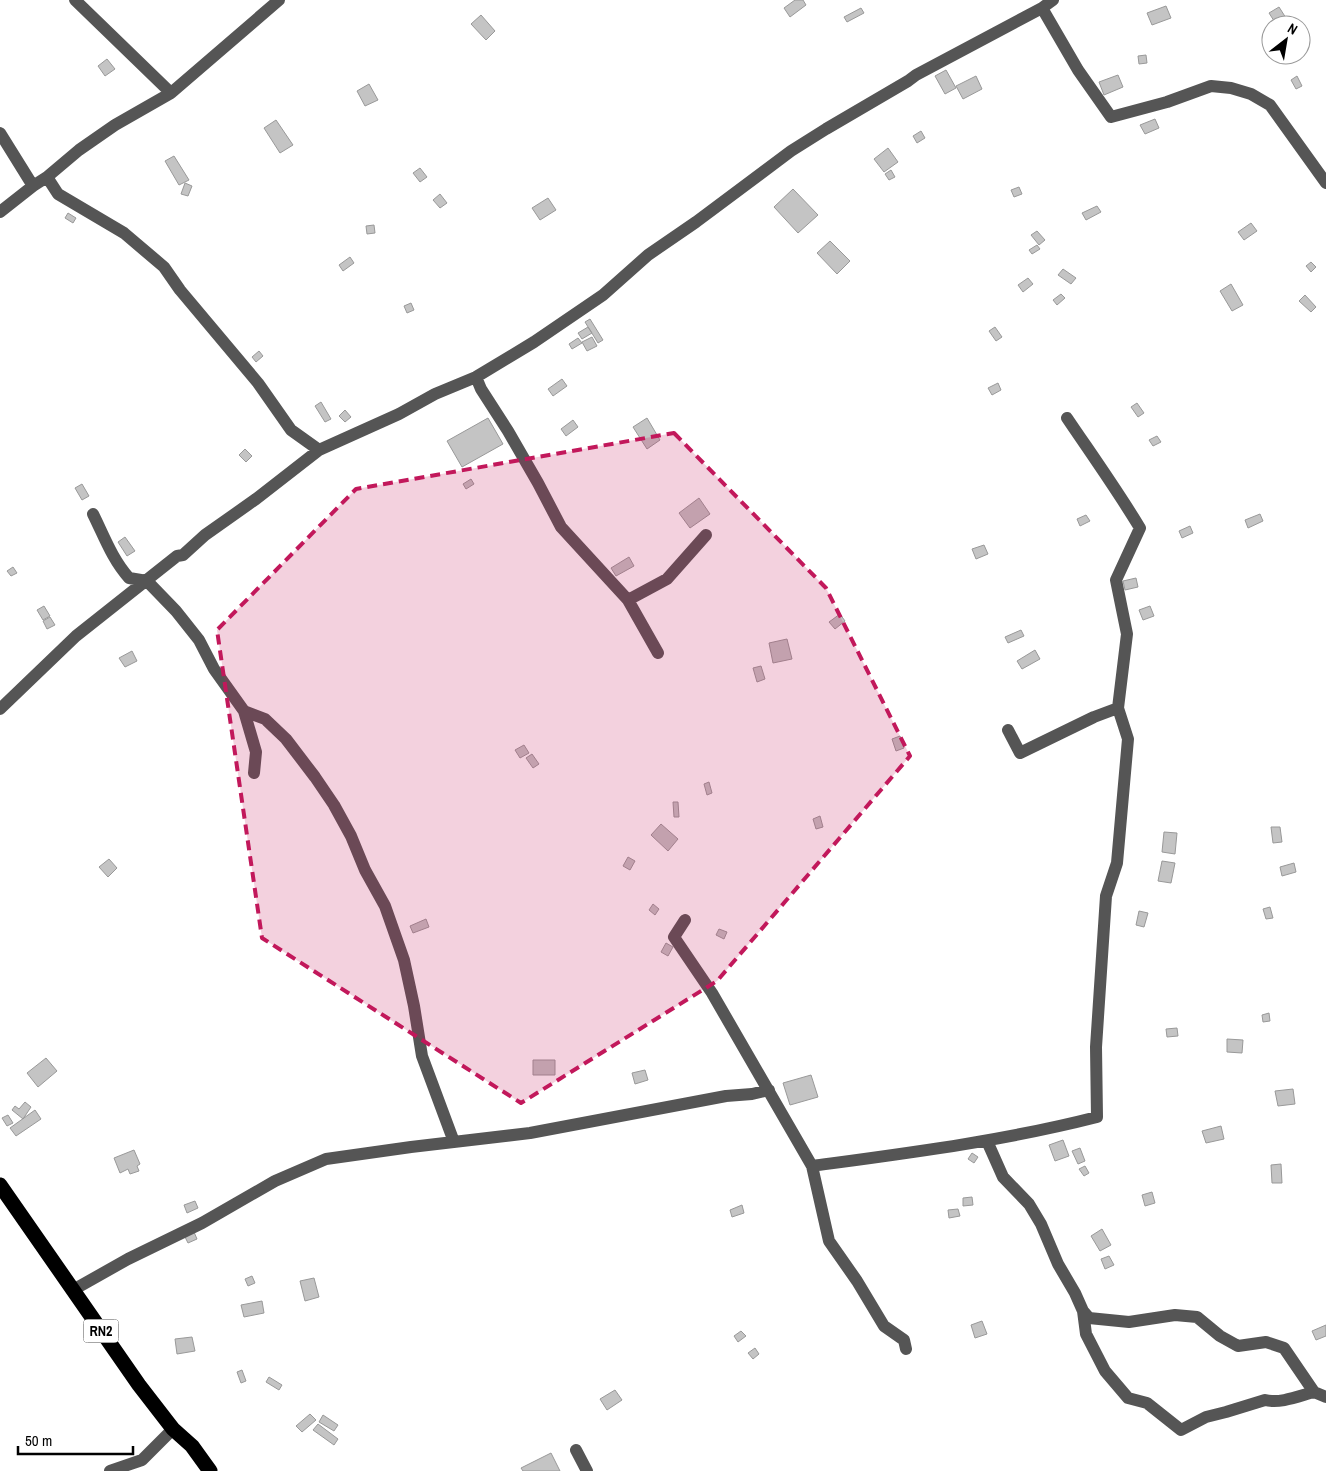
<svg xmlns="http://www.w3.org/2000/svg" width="1326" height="1471" viewBox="0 0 1326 1471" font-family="'Archivo Narrow',sans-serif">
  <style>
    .building { fill: #c4c4c4; stroke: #999 }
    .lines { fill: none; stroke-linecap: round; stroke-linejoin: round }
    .minor { stroke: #555; stroke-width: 12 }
    .highway { stroke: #000; stroke-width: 15 }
    .marked { fill: #c2185b; fill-opacity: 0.2; stroke: #c2185b; stroke-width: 4; stroke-dasharray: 10 6; stroke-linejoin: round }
    .labels { text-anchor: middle; stroke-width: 5; stroke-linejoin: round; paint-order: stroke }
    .shield { fill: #fff; stroke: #4c4c4c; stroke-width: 1 }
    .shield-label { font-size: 14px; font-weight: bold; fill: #000 }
  </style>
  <rect width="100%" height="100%" fill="#fff"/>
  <path class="building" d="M 795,0 L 803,0 L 806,5 L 790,17 L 784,8 Z
    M 1166,6 L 1171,18 L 1152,25 L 1147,13 Z
    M 1279,7 L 1286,18 L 1276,24 L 1269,13 Z
    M 861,8 L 864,13 L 847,22 L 844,17 Z
    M 481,15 L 495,31 L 486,40 L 471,24 Z
    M 1146,55 L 1147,63 L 1139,64 L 1138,56 Z
    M 107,59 L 115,69 L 105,76 L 98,66 Z
    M 946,70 L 956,88 L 945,94 L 935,76 Z
    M 1118,75 L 1123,87 L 1104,95 L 1099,82 Z
    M 976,76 L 982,89 L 963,99 L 956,86 Z
    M 1297,76 L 1302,86 L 1296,89 L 1291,80 Z
    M 369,84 L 378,100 L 365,106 L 357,91 Z
    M 1155,119 L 1159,128 L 1145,134 L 1140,125 Z
    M 276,120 L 293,145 L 280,153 L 264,128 Z
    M 921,131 L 925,138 L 917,143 L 913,136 Z
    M 888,148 L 898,162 L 884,172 L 874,159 Z
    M 174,156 L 189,180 L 179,185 L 165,161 Z
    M 420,168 L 427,177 L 420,182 L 413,173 Z
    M 891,170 L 895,177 L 889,180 L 885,174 Z
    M 185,183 L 192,186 L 188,196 L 181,194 Z
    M 1019,187 L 1022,194 L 1014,197 L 1011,190 Z
    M 793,189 L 818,215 L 798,233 L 774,207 Z
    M 440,194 L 447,203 L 440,208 L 433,200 Z
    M 548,198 L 556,210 L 540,220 L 532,208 Z
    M 1097,206 L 1101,212 L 1086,220 L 1082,213 Z
    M 68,213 L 76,218 L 73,223 L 65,218 Z
    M 1251,223 L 1257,231 L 1244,240 L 1238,232 Z
    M 374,225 L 375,233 L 367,234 L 366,226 Z
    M 1037,231 L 1045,240 L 1039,245 L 1031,235 Z
    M 830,241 L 850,261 L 837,274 L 817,253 Z
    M 1037,245 L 1040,249 L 1032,254 L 1029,250 Z
    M 350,257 L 354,263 L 343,271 L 339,265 Z
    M 1311,262 L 1316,267 L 1311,272 L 1306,266 Z
    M 1063,269 L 1076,278 L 1071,284 L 1058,275 Z
    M 1028,278 L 1033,284 L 1023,292 L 1018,285 Z
    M 1231,284 L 1243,305 L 1232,311 L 1220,291 Z
    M 1061,294 L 1065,298 L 1057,305 L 1053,300 Z
    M 1305,295 L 1316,307 L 1311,312 L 1299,301 Z
    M 411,303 L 414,310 L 407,313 L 404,306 Z
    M 590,319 L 603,340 L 598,343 L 585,322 Z
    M 588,327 L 592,333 L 582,339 L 578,333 Z
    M 995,327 L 1002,337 L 996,341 L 989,331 Z
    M 592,337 L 597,346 L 587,351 L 582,342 Z
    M 578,338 L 582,343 L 572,349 L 569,344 Z
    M 259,351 L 263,356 L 256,362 L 252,357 Z
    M 562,379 L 567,386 L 553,396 L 548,389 Z
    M 998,383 L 1001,390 L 992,395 L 988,388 Z
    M 321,402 L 331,419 L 325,422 L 315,406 Z
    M 1137,403 L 1144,413 L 1138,417 L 1131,407 Z
    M 345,410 L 351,417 L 345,422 L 339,416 Z
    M 488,418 L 503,444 L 462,467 L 447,441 Z
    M 647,418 L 660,440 L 647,449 L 633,427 Z
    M 573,420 L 578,427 L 566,436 L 561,429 Z
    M 1157,436 L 1161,442 L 1153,446 L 1149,440 Z
    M 245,449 L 252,456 L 246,462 L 239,455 Z
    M 471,479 L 474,484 L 466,489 L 463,484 Z
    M 82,484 L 89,496 L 82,500 L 75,488 Z
    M 699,498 L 710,514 L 690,528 L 679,513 Z
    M 1260,514 L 1263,521 L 1248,528 L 1245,520 Z
    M 1086,515 L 1090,521 L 1080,526 L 1077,519 Z
    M 1190,526 L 1193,533 L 1182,538 L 1179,531 Z
    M 125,537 L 135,551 L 127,556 L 118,542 Z
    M 984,545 L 988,554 L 976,559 L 972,549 Z
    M 629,557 L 634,566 L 616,576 L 611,568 Z
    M 13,567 L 17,573 L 11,576 L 7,571 Z
    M 1136,578 L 1138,587 L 1125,590 L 1123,581 Z
    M 44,606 L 50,616 L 43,620 L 37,610 Z
    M 1150,606 L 1154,616 L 1143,620 L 1139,610 Z
    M 840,614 L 845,621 L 835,629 L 829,622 Z
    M 50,617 L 55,625 L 47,629 L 43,621 Z
    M 1021,630 L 1024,636 L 1008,643 L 1005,637 Z
    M 787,639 L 792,659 L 773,663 L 769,643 Z
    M 1035,650 L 1040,659 L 1022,669 L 1017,661 Z
    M 132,651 L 137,661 L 125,667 L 119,658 Z
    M 761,666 L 765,679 L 757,682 L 753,668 Z
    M 900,736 L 904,748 L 896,751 L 892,739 Z
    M 524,745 L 529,753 L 520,758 L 515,750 Z
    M 532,754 L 539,764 L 533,768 L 526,758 Z
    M 709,782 L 712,793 L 707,795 L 704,784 Z
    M 673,802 L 678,802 L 679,817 L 674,817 Z
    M 820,816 L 823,827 L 816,829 L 813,819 Z
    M 661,824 L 678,839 L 668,851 L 651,835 Z
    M 1271,827 L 1280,827 L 1282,842 L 1273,843 Z
    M 1164,832 L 1177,833 L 1175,854 L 1162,852 Z
    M 628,857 L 635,861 L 630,870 L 623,866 Z
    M 109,859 L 117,868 L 108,877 L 99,867 Z
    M 1162,861 L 1175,863 L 1171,883 L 1158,881 Z
    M 1294,863 L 1296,872 L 1282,876 L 1280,867 Z
    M 653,904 L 659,909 L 655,915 L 649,910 Z
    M 1270,907 L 1273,918 L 1266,919 L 1263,909 Z
    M 1139,911 L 1148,913 L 1144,927 L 1136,925 Z
    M 426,919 L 429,927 L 413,933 L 410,926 Z
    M 719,929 L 727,932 L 724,939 L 716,935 Z
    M 666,943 L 673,947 L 668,956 L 661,952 Z
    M 1269,1013 L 1270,1021 L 1263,1022 L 1262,1015 Z
    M 1177,1028 L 1178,1036 L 1167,1037 L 1166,1029 Z
    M 1227,1039 L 1243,1040 L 1242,1053 L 1227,1052 Z
    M 46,1058 L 57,1071 L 38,1087 L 27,1073 Z
    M 533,1060 L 555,1060 L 555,1075 L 533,1075 Z
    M 645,1070 L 648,1080 L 635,1084 L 632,1073 Z
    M 811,1075 L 818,1097 L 790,1105 L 783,1083 Z
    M 1293,1089 L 1295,1104 L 1278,1106 L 1275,1091 Z
    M 25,1102 L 31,1107 L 23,1119 L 12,1110 L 15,1106 L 19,1109 Z
    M 35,1110 L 41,1119 L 16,1136 L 10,1128 Z
    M 8,1115 L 13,1123 L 7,1126 L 2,1118 Z
    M 1221,1126 L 1224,1139 L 1206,1143 L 1202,1131 Z
    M 1063,1140 L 1069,1156 L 1055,1161 L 1049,1145 Z
    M 1080,1148 L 1085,1161 L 1078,1164 L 1072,1151 Z
    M 134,1150 L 140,1164 L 137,1166 L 139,1171 L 130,1174 L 128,1169 L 120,1173 L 114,1158 Z
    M 972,1153 L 978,1157 L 974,1163 L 968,1159 Z
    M 1281,1164 L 1282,1183 L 1272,1183 L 1271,1165 Z
    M 1085,1166 L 1089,1173 L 1084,1176 L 1079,1169 Z
    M 1152,1192 L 1155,1203 L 1145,1206 L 1142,1195 Z
    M 972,1197 L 973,1205 L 963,1206 L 963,1198 Z
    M 195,1201 L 198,1208 L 187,1213 L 184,1205 Z
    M 742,1205 L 744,1213 L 732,1217 L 730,1210 Z
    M 958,1209 L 960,1216 L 949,1218 L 948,1210 Z
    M 1102,1229 L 1111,1245 L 1100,1251 L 1091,1236 Z
    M 194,1232 L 197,1239 L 188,1243 L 185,1237 Z
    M 1109,1256 L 1114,1265 L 1105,1269 L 1101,1259 Z
    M 252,1276 L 255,1283 L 248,1286 L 245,1279 Z
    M 314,1278 L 319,1297 L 305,1301 L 300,1281 Z
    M 262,1301 L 264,1313 L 244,1317 L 241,1305 Z
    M 982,1321 L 987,1334 L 975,1338 L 971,1325 Z
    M 1326,1325 L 1326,1336 L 1316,1340 L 1312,1331 Z
    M 741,1331 L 746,1336 L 738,1342 L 734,1336 Z
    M 192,1337 L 195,1351 L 177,1354 L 175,1339 Z
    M 755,1348 L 759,1354 L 753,1359 L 748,1353 Z
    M 242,1370 L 246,1381 L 241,1383 L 237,1372 Z
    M 269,1377 L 282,1385 L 279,1390 L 266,1382 Z
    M 615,1390 L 622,1400 L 607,1410 L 600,1399 Z
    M 310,1414 L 316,1420 L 302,1432 L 296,1426 Z
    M 323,1415 L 338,1425 L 334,1431 L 319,1422 Z
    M 318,1424 L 338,1439 L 334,1445 L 313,1430 Z
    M 551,1453 L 560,1471 L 523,1471 L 521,1468 Z"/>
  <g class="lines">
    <path class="minor" d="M 75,0 L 171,93
      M 1042,8 L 1053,0
      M 0,133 L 33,186
      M 47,177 L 58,194 L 124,233 L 164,267 L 180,290 L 258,383 L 291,430 L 319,450
      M 0,212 L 33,186 L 47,177 L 79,150 L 115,125 L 171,93 L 279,0
      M 476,377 L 481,389 L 508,431 L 538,483 L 561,527 L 628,600 L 658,653
      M 93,514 C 104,536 112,559 129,578 L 147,581 L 176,611 L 199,640 L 214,669 L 244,711 L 256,752 L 254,773
      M 628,600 L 667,579 L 706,535
      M 0,709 L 76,636 L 177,556 L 183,555 L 205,535 L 256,499 L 319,450 L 399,414 L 435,394 L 476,377 L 534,342 L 603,295 L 648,255 L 696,222 L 791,151 L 826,129 L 908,81 L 916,75 L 1042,8 L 1078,70 L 1111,117 L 1167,102 L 1211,86 L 1231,88 L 1251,94 L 1270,105 L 1326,183
      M 244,711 L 265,719 L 286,739 L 315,777 L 334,805 L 351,836 L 365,870 L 385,906 L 404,960 L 414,1006 L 422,1056 L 454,1142
      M 1008,730 L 1020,753 L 1094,717 L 1118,708
      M 685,920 L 674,937 L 712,993 L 812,1166 C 908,1153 1003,1141 1097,1117 L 1096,1047 L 1106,896 L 1117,863 L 1128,739 L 1118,708 L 1127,634 L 1116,580 L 1140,528 C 1117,490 1092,455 1067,418
      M 987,1141 L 1003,1177 L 1029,1204 L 1041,1224 L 1058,1264 L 1075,1293 L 1083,1311 L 1089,1318 L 1129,1322 L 1175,1315 L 1197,1317 L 1220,1336 L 1238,1346 L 1266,1342 L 1284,1348 L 1314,1392 L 1326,1397
      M 812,1166 L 829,1241 L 857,1281 L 884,1326 L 904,1340 L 906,1349
      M 73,1290 L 128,1259 L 202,1223 L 275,1181 L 326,1159 L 411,1147 L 530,1133 L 726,1096 L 752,1094 L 769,1090
      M 1083,1311 L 1086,1334 L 1105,1371 L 1128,1398 L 1147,1403 L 1181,1430 L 1206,1417 L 1226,1412 L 1265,1400 C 1280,1404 1299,1396 1314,1392
      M 576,1450 L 587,1471
      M 110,1471 L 142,1460 L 173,1429"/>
    <path class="highway" d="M 0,1185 L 139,1385 L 173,1429 L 192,1446 L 210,1471"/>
  </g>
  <path class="marked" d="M 674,433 L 826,588 L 910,756 L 717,981 L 521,1103 L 262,938 L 217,630 L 356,489 Z"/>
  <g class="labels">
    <rect class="shield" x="83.5" y="1319.5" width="35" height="23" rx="4"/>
    <g class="shield-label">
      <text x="101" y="1336">RN2</text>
    </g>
  </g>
  <g transform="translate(1286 40) rotate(31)"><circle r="24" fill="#ffffff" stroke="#999999"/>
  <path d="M0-4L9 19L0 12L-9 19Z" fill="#000000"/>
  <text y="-8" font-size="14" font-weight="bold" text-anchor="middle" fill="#000000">N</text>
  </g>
  <path d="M18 1446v8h115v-8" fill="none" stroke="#000000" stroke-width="2.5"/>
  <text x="25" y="1446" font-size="15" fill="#000000" stroke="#ffffff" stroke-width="4" paint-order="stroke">50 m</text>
</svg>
